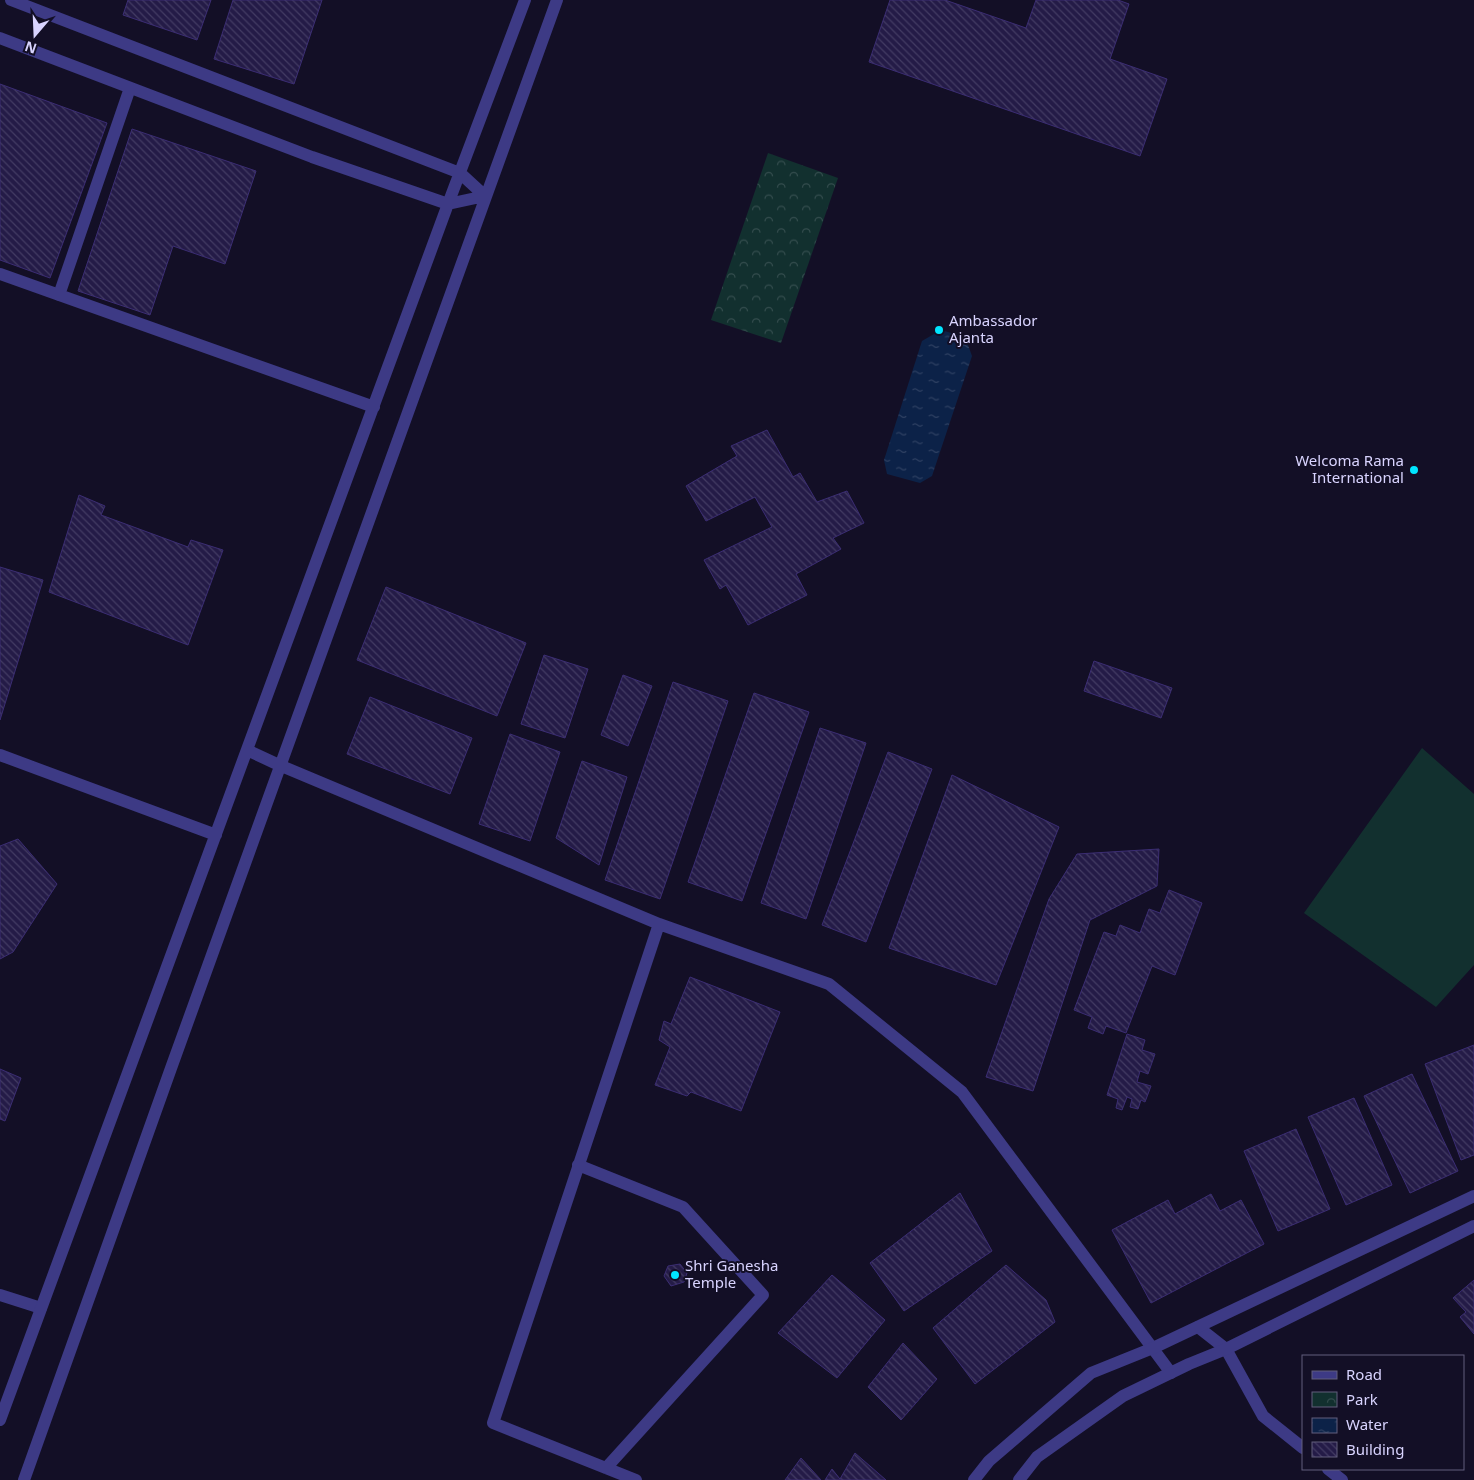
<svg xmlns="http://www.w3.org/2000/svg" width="1474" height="1480" viewBox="0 0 1474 1480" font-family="'Noto Sans',sans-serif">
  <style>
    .park { fill: url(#park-crowns) }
    .pitch { fill: #12302f }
    .water { fill: url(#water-ripples) }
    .building { fill: url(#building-back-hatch); stroke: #3b2d73 }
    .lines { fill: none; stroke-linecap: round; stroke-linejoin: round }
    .service { stroke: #3d3a85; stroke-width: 12 }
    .minor { stroke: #3d3a85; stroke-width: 12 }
    .tertiary { stroke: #3d3a85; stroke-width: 12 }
    .poi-dot { fill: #00e5ff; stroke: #130f26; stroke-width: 2 }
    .labels { text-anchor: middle; stroke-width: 4; stroke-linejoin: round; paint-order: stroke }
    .poi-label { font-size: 15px; fill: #d9d4ff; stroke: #130f26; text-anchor: start }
  </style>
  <defs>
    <pattern id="park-crowns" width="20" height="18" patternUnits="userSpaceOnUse" patternTransform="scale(1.25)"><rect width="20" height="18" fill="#12302f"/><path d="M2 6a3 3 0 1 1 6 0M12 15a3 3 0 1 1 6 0" fill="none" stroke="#344d4e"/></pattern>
    <pattern id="water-ripples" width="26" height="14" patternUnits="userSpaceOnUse" patternTransform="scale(1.25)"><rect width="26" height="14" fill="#0c2248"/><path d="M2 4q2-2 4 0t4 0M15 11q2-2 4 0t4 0" fill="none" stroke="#2f4163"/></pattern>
    <pattern id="building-back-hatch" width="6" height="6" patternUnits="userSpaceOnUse" patternTransform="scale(1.25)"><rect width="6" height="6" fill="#241b47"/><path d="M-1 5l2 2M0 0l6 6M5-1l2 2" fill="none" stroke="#433b63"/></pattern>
  </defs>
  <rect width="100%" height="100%" fill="#130f26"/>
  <path class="park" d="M 768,153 L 838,178 L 781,343 L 711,320 Z"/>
  <path class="pitch" d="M 1422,748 L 1474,794 L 1474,965 L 1436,1007 L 1304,913 Z"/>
  <path class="water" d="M 941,330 L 965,337 L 972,356 L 932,476 L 920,483 L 887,474 L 884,460 L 922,341 Z"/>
  <path class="building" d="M 128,0 L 211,0 L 197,40 L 123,15 Z
    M 233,0 L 322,0 L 294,84 L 214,59 Z
    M 890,0 L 945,0 L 1026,28 L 1036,0 L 1118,0 L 1129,4 L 1110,59 L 1167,79 L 1140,156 L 869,62 Z
    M 0,84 L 107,123 L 50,278 L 0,260 Z
    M 132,129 L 256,171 L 225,264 L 173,246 L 150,315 L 78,291 Z
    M 767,430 L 793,477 L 800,473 L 817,502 L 847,491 L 864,523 L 833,538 L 841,549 L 796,574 L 807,595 L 748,625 L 726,585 L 720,589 L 704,560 L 772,527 L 755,497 L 706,521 L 686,486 L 737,456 L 731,446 Z
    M 79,495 L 105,506 L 101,515 L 188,547 L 191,540 L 223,550 L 188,645 L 49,592 Z
    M 0,567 L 43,580 L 0,720 Z
    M 386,587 L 526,643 L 497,716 L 357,660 Z
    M 544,655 L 588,669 L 565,738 L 521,724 Z
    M 1094,661 L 1172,688 L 1161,718 L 1084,691 Z
    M 623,675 L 652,686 L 628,746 L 601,735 Z
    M 673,682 L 728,701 L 660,899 L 605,880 Z
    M 754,693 L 809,712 L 742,901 L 688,882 Z
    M 370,697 L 472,738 L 450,794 L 347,754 Z
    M 820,728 L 866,743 L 806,919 L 761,903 Z
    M 510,734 L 560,752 L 530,841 L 479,824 Z
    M 888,752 L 932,769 L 866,942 L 822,925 Z
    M 582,761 L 627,777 L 599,865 L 556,838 Z
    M 952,775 L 1059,827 L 996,985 L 889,948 Z
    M 18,839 L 57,884 L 13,952 L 0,959 L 0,846 Z
    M 1159,849 L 1157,886 L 1090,920 L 1033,1091 L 986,1077 L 1049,899 L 1077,854 Z
    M 1169,890 L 1202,903 L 1175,975 L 1152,966 L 1126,1033 L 1106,1026 L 1103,1034 L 1088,1028 L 1092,1017 L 1074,1010 L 1104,932 L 1116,936 L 1120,925 L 1140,933 L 1149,909 L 1160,913 Z
    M 690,977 L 780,1012 L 741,1111 L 691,1092 L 687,1096 L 655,1085 L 670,1047 L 659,1040 L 664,1021 L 671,1024 Z
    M 1127,1034 L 1145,1040 L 1142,1050 L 1155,1054 L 1148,1074 L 1140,1071 L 1137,1082 L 1151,1086 L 1145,1102 L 1141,1100 L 1138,1109 L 1130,1107 L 1132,1099 L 1127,1097 L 1122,1110 L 1116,1108 L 1118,1099 L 1107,1095 Z
    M 1474,1045 L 1474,1155 L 1461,1160 L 1425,1064 Z
    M 0,1069 L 21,1078 L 5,1121 L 0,1119 Z
    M 1412,1074 L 1458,1171 L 1410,1193 L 1364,1096 Z
    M 1354,1098 L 1392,1185 L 1346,1205 L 1308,1117 Z
    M 1296,1129 L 1330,1209 L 1278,1231 L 1244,1151 Z
    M 960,1193 L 992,1251 L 904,1311 L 870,1263 Z
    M 1211,1194 L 1220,1211 L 1241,1200 L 1264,1244 L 1151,1303 L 1112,1230 L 1168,1200 L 1175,1214 Z
    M 680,1264 L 687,1273 L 684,1282 L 671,1286 L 664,1276 L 668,1266 Z
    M 1006,1265 L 1046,1300 L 1055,1322 L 975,1384 L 933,1328 Z
    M 832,1275 L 885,1320 L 837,1378 L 778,1333 Z
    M 1474,1280 L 1474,1334 L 1460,1317 L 1466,1312 L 1453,1298 Z
    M 903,1343 L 937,1379 L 901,1420 L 868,1387 Z
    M 855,1453 L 886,1480 L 825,1480 L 832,1469 L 840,1479 Z
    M 801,1458 L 821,1480 L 785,1480 Z"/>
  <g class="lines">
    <path class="service" d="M 0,1295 L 41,1308"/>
    <path class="minor" d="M 11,0 L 460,173 L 485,196
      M 0,38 L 312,157 L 448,204 L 485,196
      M 0,274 L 374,407
      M 59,295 L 130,88
      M 247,750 L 279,765 L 659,924 L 829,984 L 962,1092 L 1171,1373
      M 0,755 L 216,835
      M 578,1165 L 683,1207 L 763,1295 L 606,1468
      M 1198,1327 L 1226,1349 L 1263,1416 L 1303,1448
      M 0,1420 L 448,204 L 525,0
      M 1328,1469 L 1342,1480
      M 24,1480 C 200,986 377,492 557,0
      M 636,1480 L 493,1423 L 659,924"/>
    <path class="tertiary" d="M 974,1480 L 989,1461 L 1091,1373 L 1153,1348 L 1474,1196
      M 1019,1480 L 1037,1457 L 1123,1396 L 1189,1364 L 1226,1349 L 1474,1226"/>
  </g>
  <g class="poi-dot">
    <circle cx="939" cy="330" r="5"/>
    <circle cx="1414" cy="470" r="5"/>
    <circle cx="675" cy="1275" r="5"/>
  </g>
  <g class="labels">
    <g class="poi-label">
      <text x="949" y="326">Ambassador<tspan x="949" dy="17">Ajanta</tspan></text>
      <text x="1404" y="466" text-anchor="end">Welcoma Rama<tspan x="1404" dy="17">International</tspan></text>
      <text x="685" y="1271">Shri Ganesha<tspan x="685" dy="17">Temple</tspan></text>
    </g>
  </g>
  <rect x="1302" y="1355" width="162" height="115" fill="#130f26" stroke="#625e7d"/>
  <rect x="1312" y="1371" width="25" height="8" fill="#3d3a85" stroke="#625e7d"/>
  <text x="1346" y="1380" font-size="15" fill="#d9d4ff">Road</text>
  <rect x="1312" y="1392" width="25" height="15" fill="url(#park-crowns)" stroke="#625e7d"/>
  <text x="1346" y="1405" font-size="15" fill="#d9d4ff">Park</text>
  <rect x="1312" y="1418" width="25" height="15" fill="url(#water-ripples)" stroke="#625e7d"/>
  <text x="1346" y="1430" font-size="15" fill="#d9d4ff">Water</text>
  <rect x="1312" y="1442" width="25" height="15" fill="url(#building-back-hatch)" stroke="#625e7d"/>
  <text x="1346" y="1455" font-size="15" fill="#d9d4ff">Building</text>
  <g transform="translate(35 35) rotate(199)" stroke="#130f26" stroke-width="4" paint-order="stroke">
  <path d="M0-4L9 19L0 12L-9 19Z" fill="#d9d4ff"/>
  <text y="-8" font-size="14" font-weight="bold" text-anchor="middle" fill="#d9d4ff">N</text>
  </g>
</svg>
